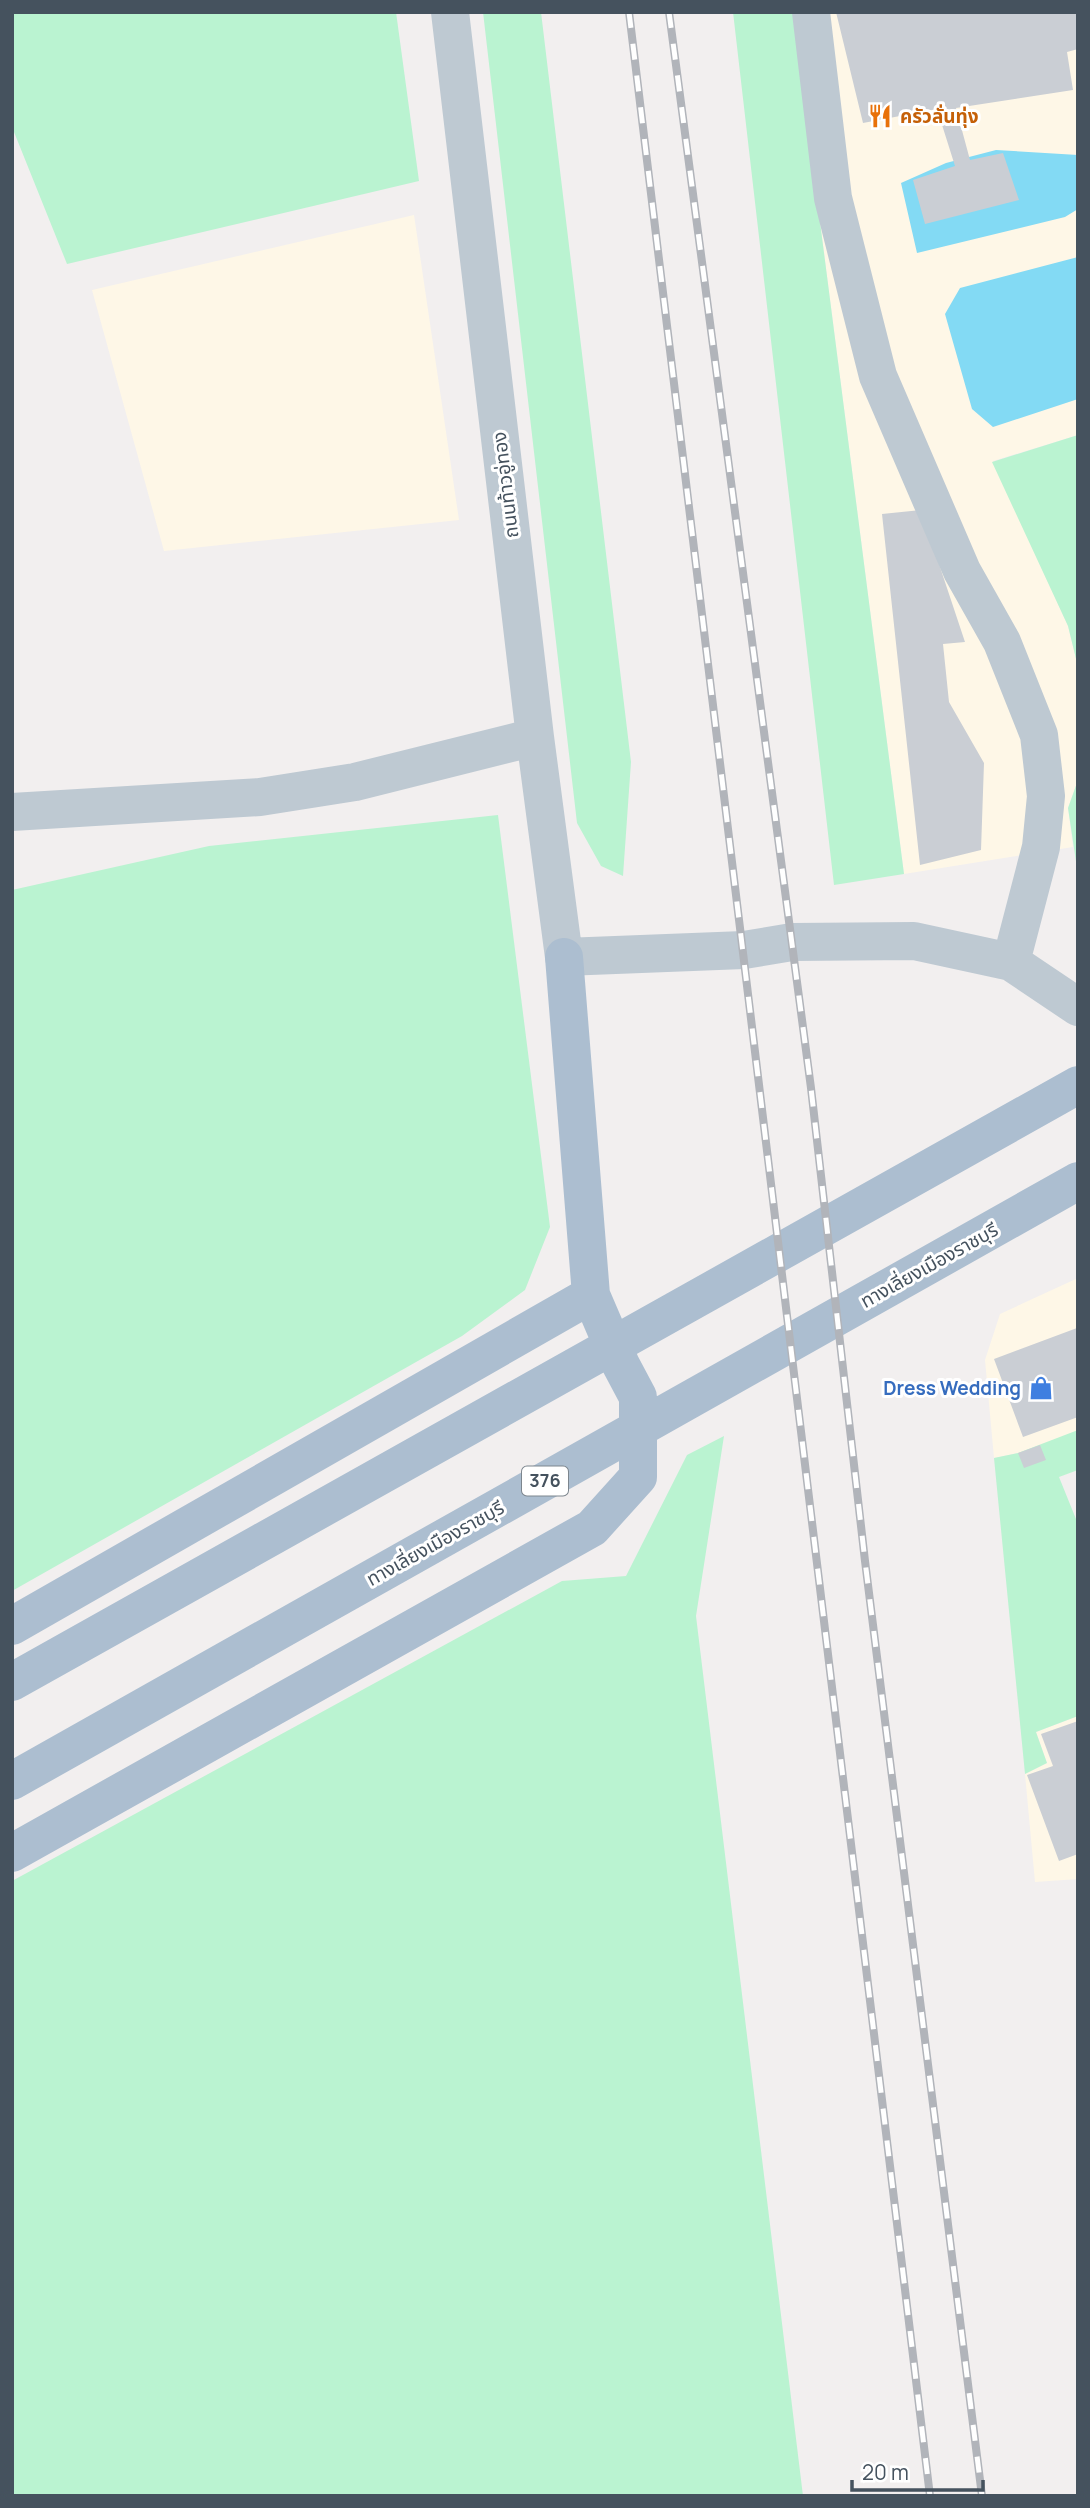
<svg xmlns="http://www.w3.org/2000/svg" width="1090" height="2508" viewBox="0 0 1090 2508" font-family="Manrope,'Noto Sans Thai',sans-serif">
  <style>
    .commercial { fill: #fef7e7 }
    .green { fill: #baf3d1 }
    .water { fill: #83daf4 }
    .building { fill: #caced4 }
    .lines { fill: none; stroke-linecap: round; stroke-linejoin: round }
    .minor { stroke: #bec9d2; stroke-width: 38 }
    .major { stroke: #acbed0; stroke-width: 38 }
    .rail-casing { stroke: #b1b4ba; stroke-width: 8 }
    .rail { stroke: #fff; stroke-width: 5; stroke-dasharray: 16; stroke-linecap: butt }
    .labels { text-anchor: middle; stroke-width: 6; stroke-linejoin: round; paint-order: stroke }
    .shield { fill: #fff; stroke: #7d868e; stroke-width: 2 }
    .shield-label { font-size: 18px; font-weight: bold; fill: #45525e }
    .food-label { font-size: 19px; font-weight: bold; fill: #c56008; stroke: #fff; text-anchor: start }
    .street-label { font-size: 19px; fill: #45525e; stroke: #fff }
    .shop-label { font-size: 19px; font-weight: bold; fill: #366cbe; stroke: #fff; text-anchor: end }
  </style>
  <rect width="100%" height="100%" fill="#f2efef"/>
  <path class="commercial" d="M 793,12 L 1078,12 L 1078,435 L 993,461 L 1068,626 L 1078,667 L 1078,780 L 1068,808 L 1073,847 L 904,874 Z
    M 414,215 L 459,520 L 164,551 L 92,290 Z
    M 1078,1278 L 1078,1470 L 1031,1486 L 1018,1453 L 994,1458 L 985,1360 L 1000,1314 Z
    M 1078,1716 L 1078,1879 L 1035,1882 L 1025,1774 L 1047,1763 L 1036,1732 Z"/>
  <path class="green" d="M 12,12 L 396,12 L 419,181 L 67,264 L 12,127 Z
    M 483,12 L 541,12 L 631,762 L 623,876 L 601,866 L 577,823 Z
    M 733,12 L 793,12 L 904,874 L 834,885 Z
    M 1078,435 L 1078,667 L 1068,626 L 992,462 Z
    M 1078,780 L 1078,875 L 1068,808 Z
    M 498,815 L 550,1227 L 525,1290 L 462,1336 L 12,1591 L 12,890 L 209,846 Z
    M 1078,1430 L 1078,1470 L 1059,1477 L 1078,1524 L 1078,1716 L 1036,1732 L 1047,1763 L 1025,1774 L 994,1458 L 1018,1453 Z
    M 724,1436 L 696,1616 L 803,2496 L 12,2496 L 12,1881 L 562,1581 L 626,1576 L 687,1455 Z"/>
  <path class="water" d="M 996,150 L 1078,155 L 1078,209 L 1065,217 L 917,253 L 901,183 L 946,163 Z
    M 1078,257 L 1078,399 L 993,427 L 972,409 L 945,314 L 960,288 Z"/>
  <path class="building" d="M 836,12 L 1078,12 L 1078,49 L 1067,52 L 1073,90 L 956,108 L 970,160 L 1003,153 L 1019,200 L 925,224 L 913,180 L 955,166 L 937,109 L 863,123 Z
    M 921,510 L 965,642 L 943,644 L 949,702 L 984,763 L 981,850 L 920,865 L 882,514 Z
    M 1077,1328 L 1078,1417 L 1023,1437 L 994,1359 Z
    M 1040,1445 L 1046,1460 L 1024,1468 L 1018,1453 Z
    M 1078,1721 L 1078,1854 L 1059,1861 L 1027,1775 L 1053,1766 L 1041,1734 Z"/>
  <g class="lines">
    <path class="minor" d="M 450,12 L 535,737 L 564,957 L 744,950 L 792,942 L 914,941 L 1011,962 L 1078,1007
      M 811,12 L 833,198 L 878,376 L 962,571 L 1002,642 L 1039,735 L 1046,796 L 1041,847 L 1011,962
      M 12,812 L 260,797 L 355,782 L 535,737"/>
    <path class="major" d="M 564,957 L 591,1295
      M 12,1626 L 591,1295 L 621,1365 L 638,1397 L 638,1477 L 592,1528 L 12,1853
      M 12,1682 L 1078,1085
      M 12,1781 L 1078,1181"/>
    <g class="rail-casing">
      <path id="rail" d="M 629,12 L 930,2496
        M 669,12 L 811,1088 L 865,1561 L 982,2496"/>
    </g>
    <use href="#rail" class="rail"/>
  </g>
  <defs>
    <g id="restaurant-bare" transform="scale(1.89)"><path d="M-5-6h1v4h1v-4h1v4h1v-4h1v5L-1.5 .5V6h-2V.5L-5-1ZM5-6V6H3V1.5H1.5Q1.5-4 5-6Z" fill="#e8710a" stroke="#fff" stroke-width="2.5" paint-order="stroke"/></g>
    <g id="shop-bare" transform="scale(1.89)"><path d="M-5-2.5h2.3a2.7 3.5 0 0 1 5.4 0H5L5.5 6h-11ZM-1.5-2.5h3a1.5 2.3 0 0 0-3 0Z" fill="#3f7fe0" stroke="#fff" stroke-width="2.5" paint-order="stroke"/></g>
  </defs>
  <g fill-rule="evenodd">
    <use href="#restaurant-bare" x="880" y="116"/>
    <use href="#shop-bare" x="1041" y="1388"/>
  </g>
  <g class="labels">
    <rect class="shield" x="522" y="1466.5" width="46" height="29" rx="5"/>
    <g class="shield-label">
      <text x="545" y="1487">376</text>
    </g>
    <g class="food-label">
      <text x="900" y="123">ครัวลั่นทุ่ง</text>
    </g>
    <g class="street-label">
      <text transform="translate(505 485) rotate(-97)" y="7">ถนนท้าวอู่ทอง</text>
      <text transform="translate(929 1265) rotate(-29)" y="7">ทางเลี่ยงเมืองราชบุรี</text>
      <text transform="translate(435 1543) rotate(-29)" y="7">ทางเลี่ยงเมืองราชบุรี</text>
    </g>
    <g class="shop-label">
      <text x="1021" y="1395">Dress Wedding</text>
    </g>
  </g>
  <rect width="1090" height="2508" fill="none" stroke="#45525e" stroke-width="28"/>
  <path d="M852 2480v10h131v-10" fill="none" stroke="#45525e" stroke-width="3.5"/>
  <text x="862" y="2480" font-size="21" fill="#45525e" stroke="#ffffff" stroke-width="5" paint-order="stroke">20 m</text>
</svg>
